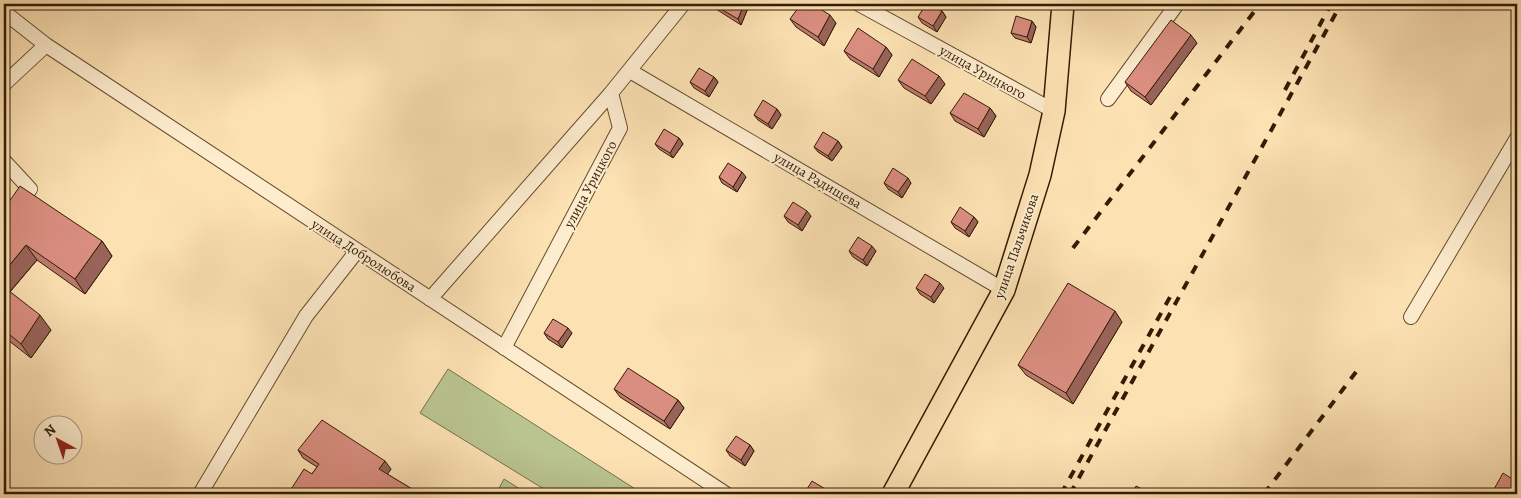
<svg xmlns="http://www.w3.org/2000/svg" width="1521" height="498" viewBox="0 0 1521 498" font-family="Alegreya,serif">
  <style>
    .green { fill: #b9c491; stroke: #76704a }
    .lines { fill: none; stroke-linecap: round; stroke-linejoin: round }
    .minor-casing { stroke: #654d2f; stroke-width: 16 }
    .primary-casing { stroke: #331c03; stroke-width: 24 }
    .minor { stroke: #fdecce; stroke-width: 14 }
    .primary { stroke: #fce1b3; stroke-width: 21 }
    .rail { stroke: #331c03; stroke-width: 4; stroke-dasharray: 9 9; stroke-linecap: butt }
    .wall { fill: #bb7a6e; stroke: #331c03 }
    .shaded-wall { fill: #99635a; stroke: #331c03 }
    .building { fill: #da8e80; stroke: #331c03 }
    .labels { text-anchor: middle; stroke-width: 4; stroke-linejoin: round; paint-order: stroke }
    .street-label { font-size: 14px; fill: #331c03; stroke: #fdecce }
  </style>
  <rect width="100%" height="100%" fill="#fce1b3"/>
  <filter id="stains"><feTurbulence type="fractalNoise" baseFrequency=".004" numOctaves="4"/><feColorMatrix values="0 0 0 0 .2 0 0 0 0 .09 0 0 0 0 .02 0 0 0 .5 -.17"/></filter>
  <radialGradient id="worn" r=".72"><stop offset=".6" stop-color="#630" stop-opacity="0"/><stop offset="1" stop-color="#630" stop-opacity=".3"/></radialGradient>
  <path class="green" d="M 448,369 L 643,494 L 552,494 L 420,413 Z
    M 504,479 L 528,494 L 496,494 Z"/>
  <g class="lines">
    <g class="minor-casing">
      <path id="minor" d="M 859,4 L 1054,111
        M 4,12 L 46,45 L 726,494
        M 630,71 L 1004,290
        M 4,84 L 46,45
        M 1108,99 L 1177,4
        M 4,161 L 30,189 L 4,224
        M 430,299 L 611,93
        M 1411,317 L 1517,138
        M 504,348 L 620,128 L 611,93 L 683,4
        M 200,494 L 306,316 L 357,251"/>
    </g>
    <g class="primary-casing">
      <path id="primary" d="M 893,494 L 1004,290 L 1040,175 L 1054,111 L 1063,4"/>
    </g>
    <use href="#minor" class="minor"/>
    <use href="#primary" class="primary"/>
    <path class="rail" d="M 1285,90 L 1331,4
      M 1073,248 L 1260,4
      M 1061,494 L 1170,297
      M 1070,494 L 1341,4
      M 1264,494 L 1356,372"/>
  </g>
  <path class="wall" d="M 712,4 L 748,8 L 741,25 L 716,9 Z
    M 942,11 L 946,17 L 937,32 L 922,23 L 918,17 Z
    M 790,19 L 836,23 L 824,46 L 796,27 Z
    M 1032,21 L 1036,27 L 1031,43 L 1015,38 L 1011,33 Z
    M 1197,43 L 1151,105 L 1131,91 L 1125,82 Z
    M 886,47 L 892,55 L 879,77 L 850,59 L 844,51 Z
    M 714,77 L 718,82 L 709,97 L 694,88 L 690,82 Z
    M 898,80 L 945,84 L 931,104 L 904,88 Z
    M 990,108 L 996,116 L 984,137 L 955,121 L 950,113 Z
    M 777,109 L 781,115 L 772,129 L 758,120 L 754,115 Z
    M 679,138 L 683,144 L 673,158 L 659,149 L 655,144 Z
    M 838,141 L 842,147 L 832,161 L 818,152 L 814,147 Z
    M 719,177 L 746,177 L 737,192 L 722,183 Z
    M 884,183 L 911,183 L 902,198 L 888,189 Z
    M 4,209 L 102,241 L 112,256 L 85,294 L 37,260 L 10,292 L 51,330 L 31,358 L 4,337 Z
    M 784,216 L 811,216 L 802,231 L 788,222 Z
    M 974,217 L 978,222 L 969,237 L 955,228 L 951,222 Z
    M 849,251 L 876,251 L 867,266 L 853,257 Z
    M 916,288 L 944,288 L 934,303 L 920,294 Z
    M 1122,322 L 1073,404 L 1026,375 L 1018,365 Z
    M 544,333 L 572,333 L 562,348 L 548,339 Z
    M 614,389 L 678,400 L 684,408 L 670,429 L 620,397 Z
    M 750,445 L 754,451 L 745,466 L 730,456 L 726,450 Z
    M 298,450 L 391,469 L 387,474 L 417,492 L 419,494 L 288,494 L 312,474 L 317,467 L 303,458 Z"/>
  <path class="shaded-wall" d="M 744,4 L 746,4 L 748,8 L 741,25 L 738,19 Z
    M 942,11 L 946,17 L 937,32 L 933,26 Z
    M 830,15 L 836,23 L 824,46 L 818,37 Z
    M 1032,21 L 1036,27 L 1031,43 L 1027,37 Z
    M 1191,35 L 1197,43 L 1151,105 L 1145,97 Z
    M 886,47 L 892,55 L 879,77 L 873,69 Z
    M 939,76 L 945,84 L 931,104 L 925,96 Z
    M 714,77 L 718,82 L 709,97 L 705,91 Z
    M 990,108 L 996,116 L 984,137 L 978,129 Z
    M 777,109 L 781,115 L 772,129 L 768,124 Z
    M 679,138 L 683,144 L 673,158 L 670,153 Z
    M 838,141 L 842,147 L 832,161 L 828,156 Z
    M 742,172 L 746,177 L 737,192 L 733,187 Z
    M 908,178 L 911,183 L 902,198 L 898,192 Z
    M 807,211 L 811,216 L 802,231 L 798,225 Z
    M 974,217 L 978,222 L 969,237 L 965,231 Z
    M 102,241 L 112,256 L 85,294 L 75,279 Z
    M 26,245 L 37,260 L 6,296 L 4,292 L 4,272 Z
    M 872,246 L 876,251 L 867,266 L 863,260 Z
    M 940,283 L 944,288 L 934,303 L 931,297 Z
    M 1115,311 L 1122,322 L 1073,404 L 1066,393 Z
    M 40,315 L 51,330 L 31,358 L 21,344 Z
    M 568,328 L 572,333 L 562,348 L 558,342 Z
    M 678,400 L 684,408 L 670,429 L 664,421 Z
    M 750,445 L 754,451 L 745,466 L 741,460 Z
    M 385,461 L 391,469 L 385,478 L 379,469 Z
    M 1517,482 L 1517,494 L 1510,494 Z
    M 827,490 L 830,494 L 824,494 Z"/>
  <path class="building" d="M 712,4 L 744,4 L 738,19 Z
    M 801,4 L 812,4 L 830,15 L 818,37 L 790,19 Z
    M 926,4 L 929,4 L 942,11 L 933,26 L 918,17 Z
    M 1016,16 L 1032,21 L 1027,37 L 1011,33 Z
    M 1171,20 L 1191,35 L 1145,97 L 1125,82 Z
    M 858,28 L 886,47 L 873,69 L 844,51 Z
    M 912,59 L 939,76 L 925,96 L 898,80 Z
    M 699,68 L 714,77 L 705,91 L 690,82 Z
    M 964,93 L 990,108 L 978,129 L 950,113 Z
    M 763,100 L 777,109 L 768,124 L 754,115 Z
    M 664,129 L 679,138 L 670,153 L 655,144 Z
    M 823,132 L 838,141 L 828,156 L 814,147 Z
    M 728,163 L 742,172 L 733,187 L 719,177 Z
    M 893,168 L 908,178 L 898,192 L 884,183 Z
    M 20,186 L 102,241 L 75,279 L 26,245 L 4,272 L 4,209 Z
    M 793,202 L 807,211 L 798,225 L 784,216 Z
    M 960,207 L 974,217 L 965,231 L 951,222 Z
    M 858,237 L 872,246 L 863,260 L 849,251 Z
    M 925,274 L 940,283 L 931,297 L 916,288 Z
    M 1068,283 L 1115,311 L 1066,393 L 1018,365 Z
    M 4,287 L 40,315 L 21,344 L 4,330 Z
    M 553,319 L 568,328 L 558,342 L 544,333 Z
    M 628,368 L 678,400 L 664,421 L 614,389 Z
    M 322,420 L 385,461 L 379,469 L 417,492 L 416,494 L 288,494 L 304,469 L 312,474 L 319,464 L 298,450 Z
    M 736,436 L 750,445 L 741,460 L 726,450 Z
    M 1503,473 L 1517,482 L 1510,494 L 1498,494 L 1493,491 Z
    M 812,481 L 827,490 L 824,494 L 804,494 Z
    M 1136,486 L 1152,494 L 1132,494 Z"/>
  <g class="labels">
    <g class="street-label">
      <text transform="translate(983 72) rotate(29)" y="5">улица Урицкого</text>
      <text transform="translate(818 180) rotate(30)" y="5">улица Радищева</text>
      <text transform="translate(590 184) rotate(-62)" y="5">улица Урицкого</text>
      <text transform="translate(1016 246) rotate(-71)" y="5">улица Пальчикова</text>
      <text transform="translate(364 255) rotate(33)" y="5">улица Добролюбова</text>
    </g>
  </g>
  <rect width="1521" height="498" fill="none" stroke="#fce1b3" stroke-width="20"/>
  <rect x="5" y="5" width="1511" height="488" fill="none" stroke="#331c03" stroke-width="2.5"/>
  <rect x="10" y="10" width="1501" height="478" fill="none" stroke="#331c03"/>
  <g transform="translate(58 440) rotate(320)"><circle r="24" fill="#fdecce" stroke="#ac997d"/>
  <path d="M0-4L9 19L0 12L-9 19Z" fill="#8f2418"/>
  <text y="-8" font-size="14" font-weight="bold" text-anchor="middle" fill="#331c03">N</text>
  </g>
  <rect width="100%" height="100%" filter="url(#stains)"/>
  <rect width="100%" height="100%" fill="url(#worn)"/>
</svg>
